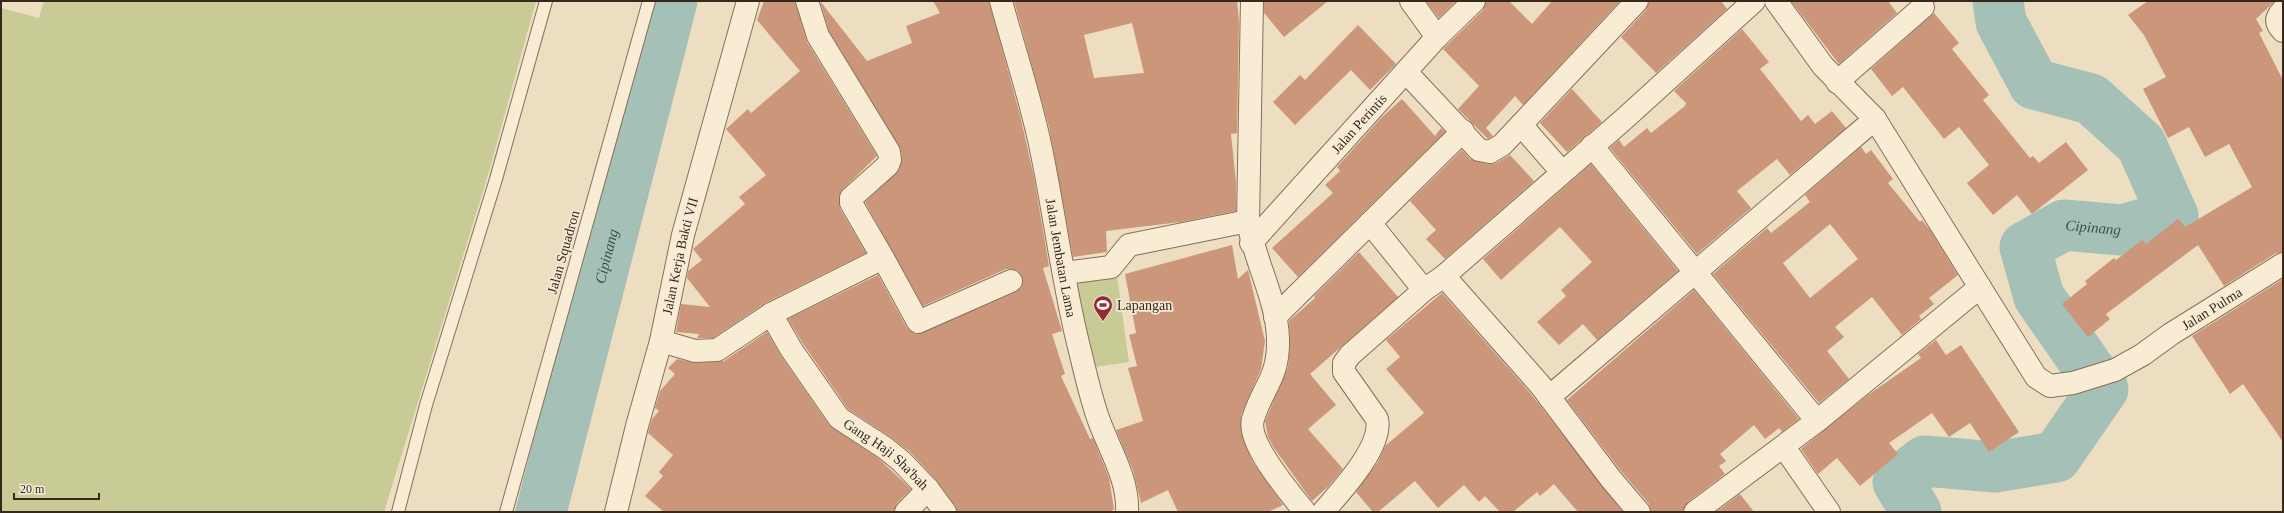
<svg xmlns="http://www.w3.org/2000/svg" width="2284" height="513" viewBox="0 0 2284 513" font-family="'Times New Roman',serif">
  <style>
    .green { fill: #c8cb96 }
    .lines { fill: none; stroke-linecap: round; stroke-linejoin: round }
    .river { stroke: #a5c0b6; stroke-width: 51 }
    .building { fill: #cb9679; fill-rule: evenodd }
    .lane-casing { stroke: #876f5a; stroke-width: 14 }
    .street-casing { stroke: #876f5a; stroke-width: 24 }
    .lane { stroke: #f8ecd5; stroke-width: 12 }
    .street { stroke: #f8ecd5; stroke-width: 22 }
    .labels { text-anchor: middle; stroke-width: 3.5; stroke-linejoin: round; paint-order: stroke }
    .street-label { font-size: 14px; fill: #37281e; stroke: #f5e9d2 }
    .poi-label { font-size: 14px; fill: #37281e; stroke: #f5e9d2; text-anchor: start }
    .water-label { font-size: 15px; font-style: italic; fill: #2d5651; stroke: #f5e9d2 }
  </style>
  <rect width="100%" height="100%" fill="#eddec2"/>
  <path class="green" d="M 44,1 L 536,1 L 488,175 L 384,512 L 1,512 L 1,8 L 39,18 Z
    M 1117,276 L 1129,362 L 1089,368 L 1077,282 Z"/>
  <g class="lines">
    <g class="river">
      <path id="s1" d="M 541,512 L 672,1"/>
      <path id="s2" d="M 1916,512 L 1898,482 L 1925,461 L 1995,467 L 2056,457 L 2103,389 L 2039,297 L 2025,247 L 2064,225 L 2121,230 L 2173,216 L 2141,144 L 2091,99 L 2034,84 L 2001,22 L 1998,1"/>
    </g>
  </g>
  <path class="building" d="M 764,1 L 795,1 L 807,42 L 877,156 L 843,189 L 839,198 L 840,209 L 866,253 L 765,303 L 713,338 L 697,338 L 699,334 L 676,332 L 681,304 L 710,307 L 687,278 L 688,271 L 702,260 L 693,249 L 745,204 L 739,197 L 766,175 L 726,129 L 748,109 L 751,113 L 800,71 L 757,20 Z
    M 820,1 L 867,61 L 912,43 L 906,26 L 940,13 L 933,1 L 989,1 L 1020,115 L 1034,177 L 1049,266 L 1043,268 L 1062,331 L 1052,334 L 1065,374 L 1061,376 L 1090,439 L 1093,438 L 1109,478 L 1114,509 L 1110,512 L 957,512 L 955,505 L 938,482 L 910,452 L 892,438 L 848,409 L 802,342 L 788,319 L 878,275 L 907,328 L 917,334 L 1016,292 L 1021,288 L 1023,282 L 1019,271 L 1013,269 L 1006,269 L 923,306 L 865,202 L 899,170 L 902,159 L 901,150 L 829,31 Z
    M 1014,1 L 1237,1 L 1239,21 L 1237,133 L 1231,134 L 1236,182 L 1236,211 L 1181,222 L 1106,231 L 1107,252 L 1073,257 L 1049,127 ZM 1132,23 L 1144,73 L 1094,78 L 1084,35 Z
    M 1264,1 L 1328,1 L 1284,37 L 1264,13 Z
    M 1426,1 L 1456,1 L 1439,18 Z
    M 1486,1 L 1509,1 L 1532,24 L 1552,1 L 1620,1 L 1523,105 L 1515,96 L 1486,128 L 1493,136 L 1488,139 L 1458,109 L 1479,86 L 1443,49 L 1483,10 Z
    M 1649,1 L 1721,1 L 1727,9 L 1656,73 L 1621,37 L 1646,10 Z
    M 1791,1 L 1888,1 L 1897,13 L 1839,64 Z
    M 2148,1 L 2275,1 L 2256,19 L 2263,31 L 2259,33 L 2283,80 L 2283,252 L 2276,253 L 2224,286 L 2198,245 L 2106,314 L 2110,319 L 2088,337 L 2062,304 L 2087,284 L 2085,281 L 2114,258 L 2116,260 L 2142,240 L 2146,244 L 2178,219 L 2185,227 L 2252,187 L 2229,144 L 2205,157 L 2189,127 L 2168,138 L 2143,89 L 2166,77 L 2144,35 L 2128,15 Z
    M 1934,13 L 1959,43 L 1952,49 L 1989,95 L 1983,100 L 2030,158 L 2033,156 L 2039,163 L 2066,142 L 2088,170 L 2032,214 L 2017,195 L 1993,215 L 1967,183 L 1989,165 L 1959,127 L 1944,139 L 1903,87 L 1892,96 L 1871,69 Z
    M 1358,25 L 1396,64 L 1370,90 L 1351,70 L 1295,125 L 1273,102 L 1300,75 L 1305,80 Z
    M 1742,29 L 1769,62 L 1760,69 L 1801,121 L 1808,115 L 1815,124 L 1832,111 L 1846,128 L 1790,175 L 1777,159 L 1737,191 L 1751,208 L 1697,254 L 1610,148 L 1619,140 L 1624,147 L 1647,128 L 1651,133 L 1685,106 L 1686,103 L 1674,91 Z
    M 1572,89 L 1602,122 L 1567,152 L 1540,123 Z
    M 1402,99 L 1435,136 L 1441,128 L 1445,132 L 1298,277 L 1272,248 L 1333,193 L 1325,185 L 1340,171 L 1337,167 L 1382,117 Z
    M 1861,147 L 1866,154 L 1871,150 L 1893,179 L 1888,183 L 1920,222 L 1922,220 L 1930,230 L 1958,275 L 1929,298 L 1934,304 L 1919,316 L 1921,319 L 1902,335 L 1872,297 L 1835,327 L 1844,337 L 1827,351 L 1849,379 L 1819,403 L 1713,274 L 1767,228 L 1771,233 L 1810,202 L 1805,195 ZM 1830,224 L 1858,259 L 1810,298 L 1783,263 Z
    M 1462,150 L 1470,159 L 1488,164 L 1496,163 L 1510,155 L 1534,181 L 1445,259 L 1426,239 L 1436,230 L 1410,201 Z
    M 1591,164 L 1678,271 L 1597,340 L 1583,324 L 1559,345 L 1537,322 L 1566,296 L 1561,290 L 1592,262 L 1560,227 L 1501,280 L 1483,259 Z
    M 1232,245 L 1238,279 L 1248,270 L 1265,341 L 1261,369 L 1241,415 L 1241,432 L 1252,461 L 1283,505 L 1268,512 L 1178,512 L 1168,490 L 1141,503 L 1133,470 L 1116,430 L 1143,421 L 1128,368 L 1137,366 L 1129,335 L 1136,333 L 1125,274 Z
    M 1359,252 L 1398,297 L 1310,374 L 1336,405 L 1308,429 L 1343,469 L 1328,487 L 1312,501 L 1274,448 L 1268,437 L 1265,421 L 1288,367 L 1290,339 L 1289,321 L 1315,298 L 1314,296 Z
    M 2283,279 L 2283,442 L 2243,384 L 2230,394 L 2192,336 Z
    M 1694,290 L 1799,419 L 1782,432 L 1779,428 L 1765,439 L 1754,425 L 1720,454 L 1726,461 L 1719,466 L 1725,474 L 1688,502 L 1683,512 L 1651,512 L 1649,504 L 1621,471 L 1567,400 Z
    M 1442,293 L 1531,394 L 1623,512 L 1578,512 L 1554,484 L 1540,496 L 1537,492 L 1513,512 L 1500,512 L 1485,496 L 1479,502 L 1464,485 L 1438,508 L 1415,481 L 1378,512 L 1373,512 L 1356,492 L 1378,462 L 1385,446 L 1424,413 L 1386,369 L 1400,357 L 1386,340 Z
    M 767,332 L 781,356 L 829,425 L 878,458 L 911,489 L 897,503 L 894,512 L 664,512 L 645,496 L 663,476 L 659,472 L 673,455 L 648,433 L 652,419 L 659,411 L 655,408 L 660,391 L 675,374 L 668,368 L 677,359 L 695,363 L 724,361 Z
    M 1936,340 L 1946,355 L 1961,345 L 2019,432 L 1989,452 L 1970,423 L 1949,437 L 1932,413 L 1889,443 L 1898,454 L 1860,486 L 1837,458 L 1818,474 L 1801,449 L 1868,395 L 1921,358 L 1918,354 Z
    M 1740,494 L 1754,512 L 1716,512 Z"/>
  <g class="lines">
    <g class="lane-casing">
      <path id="lane" d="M 398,512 L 426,405 L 496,179 L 546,1
        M 506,512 L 649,1"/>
    </g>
    <g class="street-casing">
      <g id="street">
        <path d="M 807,1 L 818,36 L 889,152 L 890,160 L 888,165 L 851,198 L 851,203 L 883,258"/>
        <path id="s3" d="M 1001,1 C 1014,50 1031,99 1041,149 C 1055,216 1063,285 1080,351 C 1085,372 1090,394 1097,415 C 1107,446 1129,478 1127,512"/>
        <path d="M 1252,1 L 1248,221 C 1254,261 1277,298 1278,339 C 1279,378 1263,386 1253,419 C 1246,443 1291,494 1305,512"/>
        <path d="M 1411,1 L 1437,37"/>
        <path d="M 1776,1 L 1823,66 L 1875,119"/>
        <path d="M 2283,10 C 2275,18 2275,23 2283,31"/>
        <path d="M 1406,72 L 1479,150 L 1490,152 L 1502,145 L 1637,1"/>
        <path d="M 1837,82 L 1923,7"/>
        <path d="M 1521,125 L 1562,172"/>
        <path d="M 1592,146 L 1817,421"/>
        <path d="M 1370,223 L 1424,290"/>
        <path id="s4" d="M 1251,243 L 1437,37 L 1474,1"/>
        <path d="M 1065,273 L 1111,267 L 1129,245 L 1248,221"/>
        <path id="s5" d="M 771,314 L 791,349 L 839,418 L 885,448 L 901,461 L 928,489 L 906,512"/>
        <path d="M 1275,317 L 1463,131"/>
        <path d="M 661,341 L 695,351 L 717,350 L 771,314 L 883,258 L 918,322 L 1011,281"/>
        <path id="s6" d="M 1549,397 L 1875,119 L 2036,377 L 2050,386 L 2073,383 L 2115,370 L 2142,355 L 2171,334 L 2283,264"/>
        <path d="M 1784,447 L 1829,512"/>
        <path d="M 928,489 L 945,512"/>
        <path id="s7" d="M 616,512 L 637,426 L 661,341 L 683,235 L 748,1"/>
        <path d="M 1323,512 C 1340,492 1383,447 1377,419 L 1344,372 L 1344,363 L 1350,355 L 1424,290 L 1444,276"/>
        <path d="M 1639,512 L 1611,479 L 1541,386 L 1444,276 L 1623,120 L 1754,1"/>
        <path d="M 1695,512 L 1817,421 L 1980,287"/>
      </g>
    </g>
    <use href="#lane" class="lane"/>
    <use href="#street" class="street"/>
  </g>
  <defs>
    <g id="stadium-pin" transform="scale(1)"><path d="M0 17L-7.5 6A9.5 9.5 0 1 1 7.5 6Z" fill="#952b32" stroke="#f5e9d2"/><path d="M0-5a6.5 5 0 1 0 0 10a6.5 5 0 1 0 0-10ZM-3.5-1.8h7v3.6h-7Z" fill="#fff"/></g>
  </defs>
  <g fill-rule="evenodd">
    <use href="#stadium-pin" x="1103" y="305"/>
  </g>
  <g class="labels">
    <g class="street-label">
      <text dy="5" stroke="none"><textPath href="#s4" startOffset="161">Jalan Perintis</textPath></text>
      <text transform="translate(563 252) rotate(-74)" y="5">Jalan Squadron</text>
      <text dy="5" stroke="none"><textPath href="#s7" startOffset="264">Jalan Kerja Bakti VII</textPath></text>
      <text dy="5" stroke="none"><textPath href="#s3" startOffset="264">Jalan Jembatan Lama</textPath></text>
      <text dy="5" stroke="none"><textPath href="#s6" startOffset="931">Jalan Pulma</textPath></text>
      <text dy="5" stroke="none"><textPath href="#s5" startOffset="184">Gang Haji Sha'bah</textPath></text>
    </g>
    <g class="poi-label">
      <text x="1117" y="310">Lapangan</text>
    </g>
    <g class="water-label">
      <text dy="5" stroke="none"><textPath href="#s2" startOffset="522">Cipinang</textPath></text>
      <text dy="5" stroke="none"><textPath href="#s1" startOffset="264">Cipinang</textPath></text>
    </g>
  </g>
  <rect width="2284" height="513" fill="none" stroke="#37281e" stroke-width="4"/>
  <path d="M14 493v6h85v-6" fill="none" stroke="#37281e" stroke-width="2"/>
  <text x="20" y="493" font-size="12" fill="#37281e" stroke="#f5e9d2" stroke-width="3" paint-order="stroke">20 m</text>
</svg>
